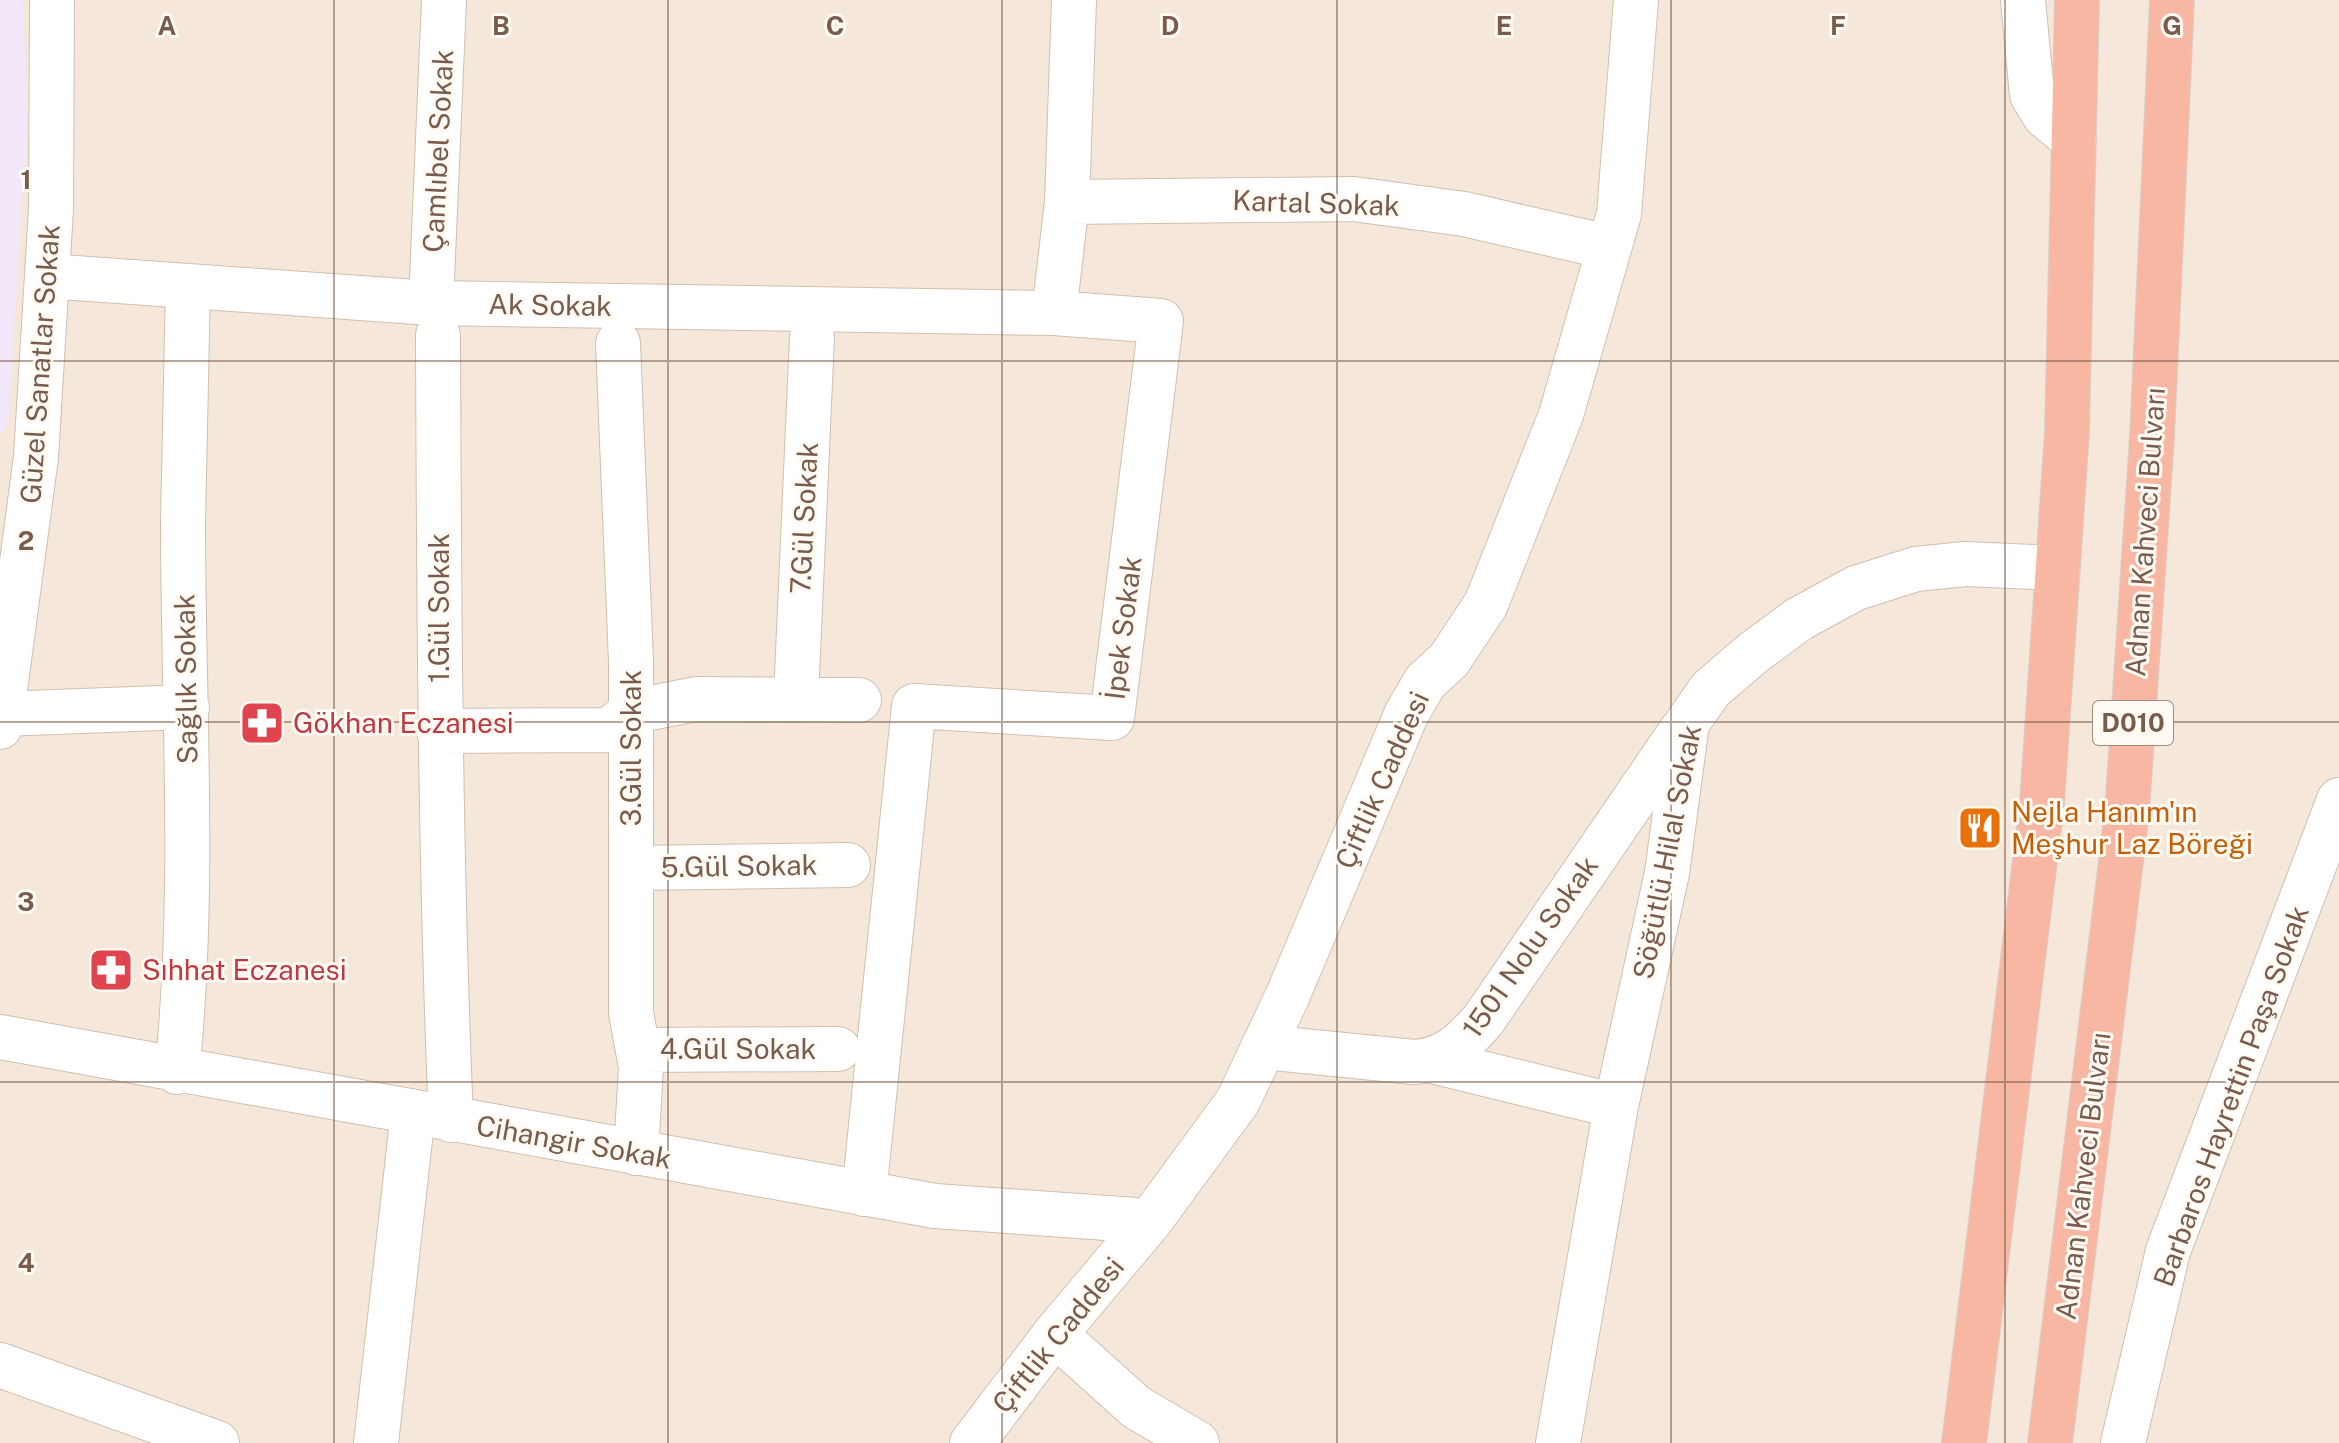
<svg xmlns="http://www.w3.org/2000/svg" width="2339" height="1443" viewBox="0 0 2339 1443" font-family="'Public Sans',sans-serif">
  <style>
    .residential { fill: #f5e8da }
    .education { fill: #f3e8fa }
    .lines { fill: none; stroke-linecap: round; stroke-linejoin: round }
    .street-casing { stroke: #d1beb0; stroke-width: 46 }
    .secondary-casing { stroke: #d6c0b0; stroke-width: 46 }
    .highway-casing { stroke: #dad1cd; stroke-width: 46 }
    .street { stroke: #fff; stroke-width: 44 }
    .secondary { stroke: #fff; stroke-width: 44 }
    .highway { stroke: #f7b7a3; stroke-width: 44 }
    .grid { fill: none; stroke: #7a5c4d; stroke-width: 2; stroke-opacity: 0.55 }
    .labels { text-anchor: middle; stroke-width: 6; stroke-linejoin: round; paint-order: stroke }
    .shield { fill: #fffaf3; stroke: #a28b7f; stroke-width: 2 }
    .shield-label { font-size: 26px; font-weight: bold; fill: #7a5c4d }
    .street-label { font-size: 28px; fill: #7a5c4d; stroke: #fffaf3 }
    .health-label { font-size: 28px; fill: #be3a42; stroke: #fffaf3; text-anchor: start }
    .food-label { font-size: 28px; fill: #c56008; stroke: #fffaf3; text-anchor: start }
    .grid-label { font-size: 26px; text-anchor: middle; font-weight: bold; fill: #7a5c4d; stroke: #fffaf3; stroke-width: 6; stroke-linejoin: round; paint-order: stroke }
  </style>
  <rect width="100%" height="100%" fill="#fdf6ec"/>
  <path class="residential" d="M 0,0 L 2339,0 L 2339,1443 L 0,1443 Z"/>
  <path class="education" d="M 0,0 L 23,0 L 27,128 L 8,424 L 0,434 Z"/>
  <g class="lines">
    <g class="street-casing">
      <path id="street" d="M 2023,0 L 2032,95 L 2045,116 L 2074,140
        M 1067,202 L 1354,199 L 1464,214 L 1608,247
        M 47,276 L 431,303 L 1054,313
        M 431,303 L 444,0
        M 438,335 C 439,597 440,859 451,1120
        M 618,343 L 631,662 L 631,1013 L 641,1067 L 636,1153
        M 796,698 L 812,337
        M 2,714 L 187,707
        M 0,727 L 36,457 L 51,209 L 52,0
        M 439,731 L 610,730 L 630,712 L 696,699 L 859,700
        M 631,868 L 848,865
        M 0,1037 L 935,1206 L 1150,1221
        M 1263,1047 L 1414,1062 C 1446,1060 1463,1043 1484,1019 L 1681,731
        M 638,1050 L 838,1049
        M 1432,1061 L 1616,1106
        M 177,1072 C 196,889 183,705 183,522 C 184,443 187,365 188,286
        M 864,1194 L 914,706 L 1112,718 L 1161,321 L 1054,313 L 1067,202 L 1074,0
        M 1055,1334 L 1136,1407 L 1197,1443
        M 0,1365 L 217,1443
        M 376,1443 L 413,1113
        M 1558,1443 L 1616,1106 L 1667,873 L 1687,723 L 1711,689 L 1753,653 L 1799,619 L 1856,588 L 1916,569 L 1965,564 L 2058,568
        M 2123,1443 L 2168,1251 L 2339,800"/>
    </g>
    <g class="secondary-casing">
      <path id="secondary" d="M 972,1443 L 1055,1334 L 1150,1221 L 1238,1101 L 1287,997 L 1406,715 L 1425,682 L 1449,660 L 1486,604 L 1561,415 L 1619,214 L 1636,0"/>
    </g>
    <g class="highway-casing">
      <path id="highway" d="M 1964,1443 L 2042,803 L 2067,432 L 2077,0
        M 2050,1443 L 2127,812 L 2152,437 L 2172,0"/>
    </g>
    <use href="#street" class="street"/>
    <use href="#secondary" class="secondary"/>
    <use href="#highway" class="highway"/>
  </g>
  <path class="grid" d="M 334,0 L 334,1443M 668,0 L 668,1443M 1002,0 L 1002,1443M 1337,0 L 1337,1443M 1671,0 L 1671,1443M 2005,0 L 2005,1443M 0,361 L 2339,361M 0,722 L 2339,722M 0,1082 L 2339,1082"/>
  <defs>
    <g id="pharmacy-square" transform="scale(2.3)"><rect x="-9" y="-9" width="18" height="18" rx="4" fill="#e0444e" stroke="#fffaf3"/><path d="M-2-6h4v4h4v4h-4v4h-4v-4h-4v-4h4Z" fill="#fff"/></g>
    <g id="restaurant-square" transform="scale(2.3)"><rect x="-9" y="-9" width="18" height="18" rx="4" fill="#e8710a" stroke="#fffaf3"/><path d="M-5-6h1v4h1v-4h1v4h1v-4h1v5L-1.5 .5V6h-2V.5L-5-1ZM5-6V6H3V1.5H1.5Q1.5-4 5-6Z" fill="#fff"/></g>
  </defs>
  <g fill-rule="evenodd">
    <use href="#pharmacy-square" x="262" y="723"/>
    <use href="#restaurant-square" x="1980" y="828"/>
    <use href="#pharmacy-square" x="111" y="970"/>
  </g>
  <g class="labels">
    <rect class="shield" x="2093" y="701" width="80" height="44" rx="6"/>
    <g class="shield-label">
      <text x="2133" y="732">D010</text>
    </g>
    <g class="street-label">
      <text transform="translate(438 151) rotate(-87)" y="10">Çamlıbel Sokak</text>
      <text transform="translate(1316 203) rotate(2)" y="10">Kartal Sokak</text>
      <text transform="translate(550 305) rotate(1)" y="10">Ak Sokak</text>
      <text transform="translate(40 364) rotate(-86)" y="10">Güzel Sanatlar Sokak</text>
      <text transform="translate(804 518) rotate(-87)" y="10">7.Gül Sokak</text>
      <text transform="translate(2145 532) rotate(-86)" y="10">Adnan Kahveci Bulvarı</text>
      <text transform="translate(439 608) rotate(-90)" y="10">1.Gül Sokak</text>
      <text transform="translate(1123 628) rotate(-83)" y="10">İpek Sokak</text>
      <text transform="translate(186 679) rotate(-91)" y="10">Sağlık Sokak</text>
      <text transform="translate(631 748) rotate(-90)" y="10">3.Gül Sokak</text>
      <text transform="translate(1382 780) rotate(-66)" y="10">Çiftlik Caddesi</text>
      <text transform="translate(1667 852) rotate(-79)" y="10">Söğütlü Hilal Sokak</text>
      <text transform="translate(739 866) rotate(-1)" y="10">5.Gül Sokak</text>
      <text transform="translate(1530 947) rotate(-55)" y="10">1501 Nolu Sokak</text>
      <text x="738" y="1059">4.Gül Sokak</text>
      <text transform="translate(2231 1096) rotate(-70)" y="10">Barbaros Hayrettin Paşa Sokak</text>
      <text transform="translate(574 1142) rotate(10)" y="10">Cihangir Sokak</text>
      <text transform="translate(2083 1176) rotate(-83)" y="10">Adnan Kahveci Bulvarı</text>
      <text transform="translate(1058 1335) rotate(-51)" y="10">Çiftlik Caddesi</text>
    </g>
    <g class="health-label">
      <text x="293" y="733">Gökhan Eczanesi</text>
      <text x="142" y="980">Sıhhat Eczanesi</text>
    </g>
    <g class="food-label">
      <text x="2011" y="822">Nejla Hanım'ın<tspan x="2011" dy="32">Meşhur Laz Böreği</tspan></text>
    </g>
  </g>
  <g class="grid-label">
    <text x="167" y="35">A</text>
    <text x="501" y="35">B</text>
    <text x="835" y="35">C</text>
    <text x="1170" y="35">D</text>
    <text x="1504" y="35">E</text>
    <text x="1838" y="35">F</text>
    <text x="2172" y="35">G</text>
    <text x="26" y="189">1</text>
    <text x="26" y="550">2</text>
    <text x="26" y="911">3</text>
    <text x="26" y="1272">4</text>
  </g>
</svg>
